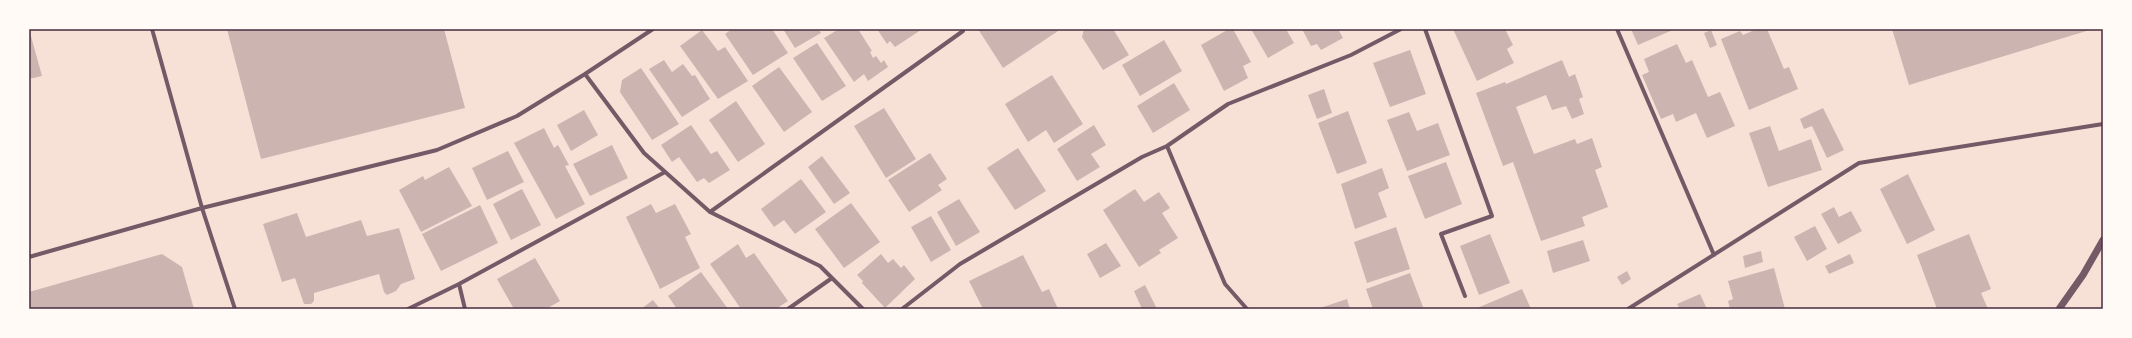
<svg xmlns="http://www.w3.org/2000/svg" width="2132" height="338" viewBox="0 0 2132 338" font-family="Inter,sans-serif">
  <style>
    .building { fill: #ccb4b1 }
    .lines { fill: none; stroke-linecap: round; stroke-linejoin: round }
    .minor { stroke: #755966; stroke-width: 4 }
    .tertiary { stroke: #755966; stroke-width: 7 }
    .neatline { fill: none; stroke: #4a2c40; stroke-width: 1.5 }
  </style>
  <rect width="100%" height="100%" fill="#f7e1d7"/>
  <path class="building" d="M 29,29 L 42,76 L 29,79 Z
    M 227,29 L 444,29 L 465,108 L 261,159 Z
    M 732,29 L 772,29 L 788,53 L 753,75 L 725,34 Z
    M 783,29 L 819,29 L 821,33 L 795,48 Z
    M 839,29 L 858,29 L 872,51 L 870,52 L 873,58 L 876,56 L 881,63 L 884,60 L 888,67 L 868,81 L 864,74 L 854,82 L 824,38 Z
    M 877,29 L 920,29 L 921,30 L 895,47 L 890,41 L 887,44 Z
    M 978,29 L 1057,29 L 1058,31 L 1003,68 Z
    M 1084,29 L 1113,29 L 1129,55 L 1103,70 L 1082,37 Z
    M 1229,29 L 1233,29 L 1251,62 L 1243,66 L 1248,78 L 1224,91 L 1201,45 Z
    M 1251,29 L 1286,29 L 1294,43 L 1268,58 Z
    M 1302,29 L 1338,29 L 1343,38 L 1321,50 L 1317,44 L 1311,46 Z
    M 1453,29 L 1505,29 L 1513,45 L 1507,49 L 1514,63 L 1477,81 Z
    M 1631,29 L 1675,29 L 1638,45 Z
    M 1757,29 L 1767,29 L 1784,69 L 1789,67 L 1798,89 L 1749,110 L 1721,39 L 1740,31 L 1743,35 Z
    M 1892,29 L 2093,29 L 1909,85 Z
    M 702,30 L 718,51 L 725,47 L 748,81 L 718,99 L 680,46 Z
    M 1711,30 L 1717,45 L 1710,48 L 1704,33 Z
    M 1164,40 L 1182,71 L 1140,96 L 1122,65 Z
    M 817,43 L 846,86 L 822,101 L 793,58 Z
    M 1677,44 L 1686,63 L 1692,60 L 1708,97 L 1720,92 L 1735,126 L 1707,138 L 1696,113 L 1676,122 L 1673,114 L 1661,119 L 1642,75 L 1649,72 L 1644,59 Z
    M 1410,50 L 1426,94 L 1390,107 L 1373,63 Z
    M 664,60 L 672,72 L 683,64 L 692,76 L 695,75 L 710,99 L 682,117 L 649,69 Z
    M 1562,60 L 1569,77 L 1575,74 L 1583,97 L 1579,99 L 1584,114 L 1572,119 L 1566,106 L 1552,110 L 1546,95 L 1516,107 L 1534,154 L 1575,139 L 1577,144 L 1592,138 L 1602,167 L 1595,170 L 1608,207 L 1582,217 L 1585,226 L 1541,241 L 1513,162 L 1503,166 L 1476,93 L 1505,82 L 1506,84 Z
    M 779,67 L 812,112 L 784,132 L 752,86 Z
    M 641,68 L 679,124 L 652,140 L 620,92 L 622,80 Z
    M 1052,75 L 1083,124 L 1054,143 L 1046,130 L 1028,142 L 1005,104 Z
    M 1174,83 L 1190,110 L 1153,133 L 1137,106 Z
    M 1324,89 L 1332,113 L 1317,119 L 1308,95 Z
    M 736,101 L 765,144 L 738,162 L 709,120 Z
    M 884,108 L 916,159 L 886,178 L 854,126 Z
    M 1823,108 L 1844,150 L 1827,158 L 1812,126 L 1804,129 L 1800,119 Z
    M 584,110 L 598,135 L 571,151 L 557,125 Z
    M 1348,111 L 1367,163 L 1337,174 L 1318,123 Z
    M 1409,112 L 1417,131 L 1438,123 L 1450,155 L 1407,171 L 1387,120 Z
    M 691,125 L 711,154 L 717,151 L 730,170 L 709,183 L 704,178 L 697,182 L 679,157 L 672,162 L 661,145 Z
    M 1094,125 L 1106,145 L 1091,154 L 1100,167 L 1077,181 L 1057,149 Z
    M 1770,126 L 1779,151 L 1811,139 L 1822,170 L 1768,187 L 1749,133 Z
    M 544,128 L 554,148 L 558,145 L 569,165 L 565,166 L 585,204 L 556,219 L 514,143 Z
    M 612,145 L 628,178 L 590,196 L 573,164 Z
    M 1018,148 L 1046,191 L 1015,210 L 987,168 Z
    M 508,151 L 524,182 L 487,200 L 472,168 Z
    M 930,153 L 947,179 L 938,185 L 942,190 L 909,212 L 888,180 Z
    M 822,156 L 850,193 L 834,204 L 808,167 Z
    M 1446,162 L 1462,204 L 1425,219 L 1408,176 Z
    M 449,167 L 472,206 L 421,232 L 399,190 L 423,176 L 425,180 Z
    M 1382,168 L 1389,188 L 1378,193 L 1387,217 L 1355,229 L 1341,184 Z
    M 1908,174 L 1935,230 L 1907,244 L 1880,189 Z
    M 801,179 L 826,212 L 795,234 L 784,220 L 774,227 L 761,209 Z
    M 522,189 L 541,225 L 511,240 L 493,204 Z
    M 1135,189 L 1144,202 L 1159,192 L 1170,208 L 1162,213 L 1178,238 L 1159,250 L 1161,253 L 1139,267 L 1103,210 Z
    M 959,199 L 980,232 L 956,246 L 937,212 Z
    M 851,203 L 880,242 L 844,268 L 815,229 Z
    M 651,204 L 656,213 L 675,204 L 691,234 L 685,237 L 700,268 L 660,289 L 626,217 Z
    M 480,205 L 498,243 L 441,271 L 422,234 Z
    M 1834,207 L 1839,217 L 1851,211 L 1862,231 L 1838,244 L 1821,214 Z
    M 297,213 L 306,237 L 361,220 L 367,236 L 399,228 L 415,279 L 401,284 L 396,291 L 387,295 L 384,292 L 379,274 L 314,293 L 314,301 L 311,304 L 304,304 L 295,278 L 282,282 L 263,224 Z
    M 931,216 L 951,250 L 931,262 L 911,227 Z
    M 1815,226 L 1827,249 L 1807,261 L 1794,237 Z
    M 1396,227 L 1410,269 L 1367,283 L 1354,242 Z
    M 1490,234 L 1510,283 L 1479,295 L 1460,246 Z
    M 1969,234 L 1991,289 L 1981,293 L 1988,309 L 1937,309 L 1917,255 Z
    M 1583,240 L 1590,261 L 1553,273 L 1547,251 Z
    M 1106,243 L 1121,266 L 1100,278 L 1087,254 Z
    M 738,244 L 746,258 L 754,253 L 788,301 L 776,309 L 741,309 L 710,264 Z
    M 1761,251 L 1763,262 L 1745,268 L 1743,256 Z
    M 162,254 L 182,267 L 194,309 L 29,309 L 29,292 Z
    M 881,254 L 888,263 L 893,259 L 901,268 L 904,265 L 915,279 L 885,308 L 862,283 L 863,281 L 857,275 Z
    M 1850,254 L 1854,263 L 1829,274 L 1825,266 Z
    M 1023,255 L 1042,292 L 1049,289 L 1058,309 L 983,309 L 969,281 Z
    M 535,258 L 560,301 L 546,309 L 514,309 L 497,279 Z
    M 1774,268 L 1785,309 L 1730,309 L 1728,301 L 1733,299 L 1728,281 Z
    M 1627,271 L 1631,279 L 1622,285 L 1617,277 Z
    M 701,272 L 728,309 L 677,309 L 668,296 Z
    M 1410,273 L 1423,307 L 1418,309 L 1373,309 L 1366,289 Z
    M 1145,285 L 1157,309 L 1142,309 L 1134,291 Z
    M 1522,289 L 1531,309 L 1475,309 Z
    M 1700,294 L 1707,309 L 1675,309 L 1679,307 L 1677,304 Z
    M 1347,299 L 1350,309 L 1317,309 Z
    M 653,300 L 660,309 L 641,309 Z"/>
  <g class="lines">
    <path class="minor" d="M 152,29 L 202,208 L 235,309
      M 1425,29 L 1492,216 L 1441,234 L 1465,296
      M 1617,29 L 1714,255
      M 585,74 L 644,153 L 710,212 L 820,266 L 863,309
      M 1167,146 L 1225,284 L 1247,309
      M 710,212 L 963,31
      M 29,257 L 202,208 L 437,150 L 517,116 L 585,74 L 653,29
      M 459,284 L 665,172
      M 408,309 L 459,284 L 465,309
      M 788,309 L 832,278
      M 902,309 L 960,264 L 1142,157 L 1167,146 L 1228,104 L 1351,55 L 1401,29
      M 1628,309 L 1859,163 L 2103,124"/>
    <path class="tertiary" d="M 2059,309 L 2083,275 L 2103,240"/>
  </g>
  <rect width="2132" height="338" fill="none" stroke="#fffaf5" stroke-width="60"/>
  <rect x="30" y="30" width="2072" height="278" class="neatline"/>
</svg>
